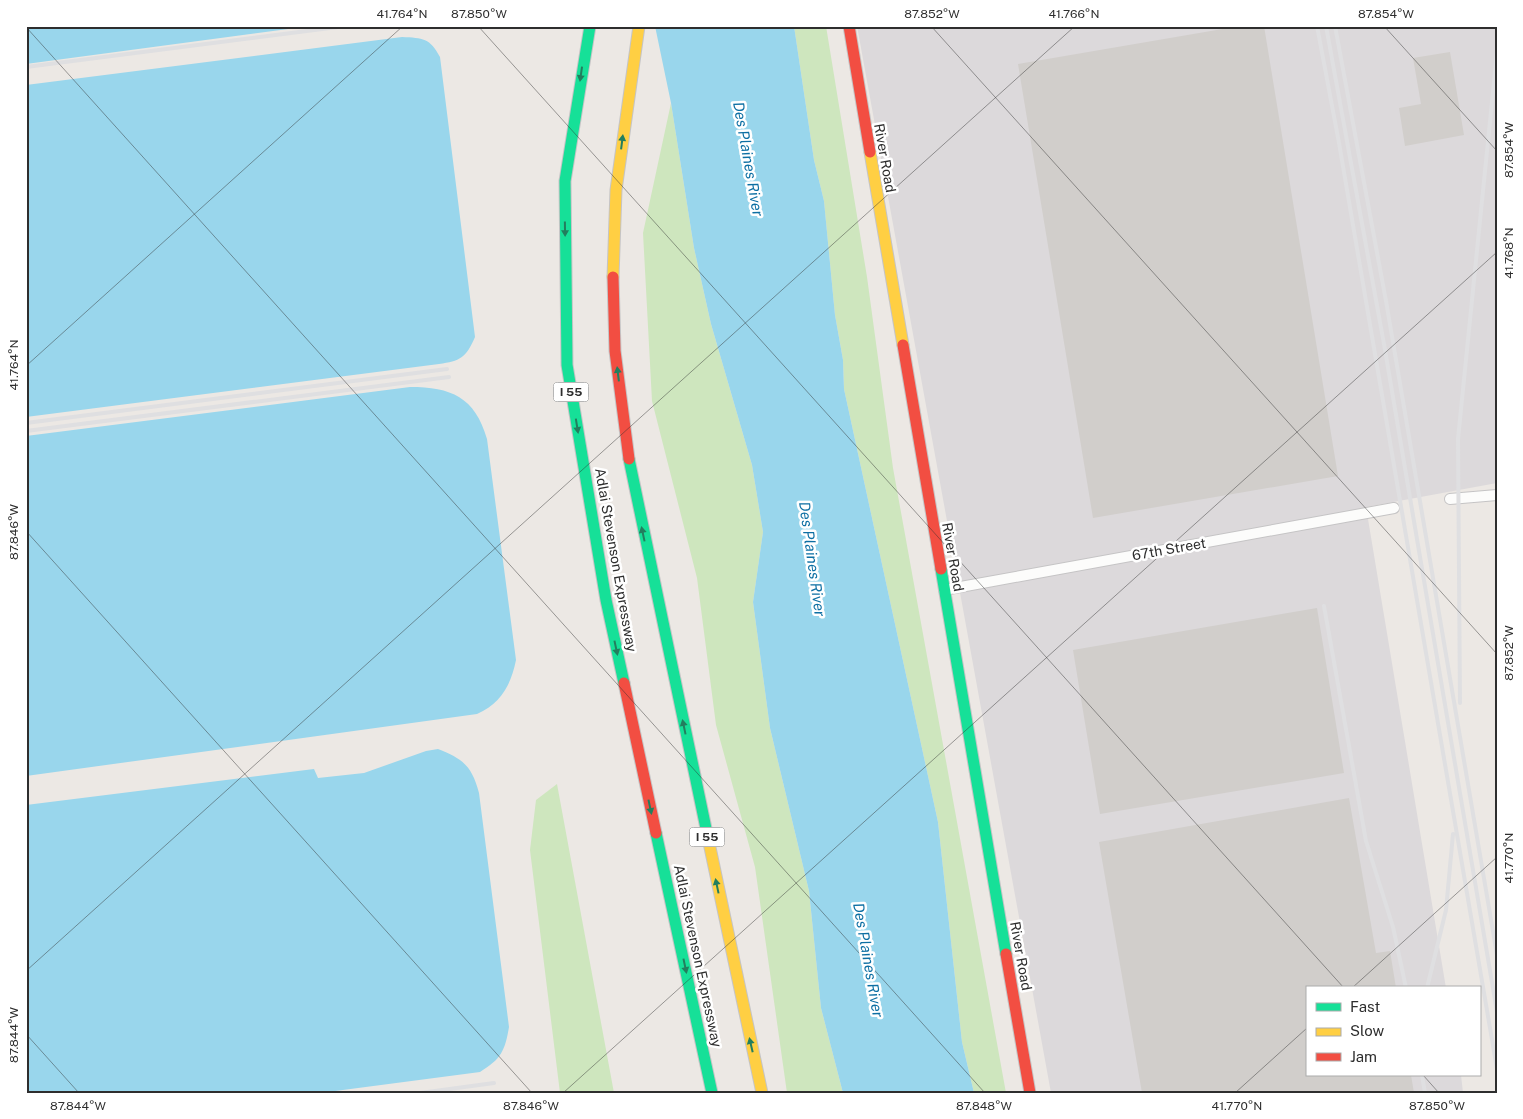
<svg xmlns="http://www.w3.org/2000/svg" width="1523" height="1119" viewBox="0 0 1523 1119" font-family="'Public Sans',sans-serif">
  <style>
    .industrial { fill: #dcd9db }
    .green { fill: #cee6be }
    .water { fill: #99d6ec }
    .building { fill: #d1cecb }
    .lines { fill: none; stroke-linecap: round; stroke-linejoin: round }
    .street-casing { stroke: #c5c4c5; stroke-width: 12 }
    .fast-casing { stroke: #c5c4c5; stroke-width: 13 }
    .slow-casing { stroke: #c5c4c5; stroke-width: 13 }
    .jam-casing { stroke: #c5c4c5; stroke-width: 13 }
    .street { stroke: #fcfcfb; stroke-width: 10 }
    .fast { stroke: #16e098; stroke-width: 11 }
    .slow { stroke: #ffcf43; stroke-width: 11 }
    .jam { stroke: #f24e42; stroke-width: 11 }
    .rail { stroke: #dfdfe1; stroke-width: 4 }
    .oneway { fill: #237e5e }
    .ticks { fill: none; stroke: #2e2e2e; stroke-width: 1; stroke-opacity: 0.45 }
    .labels { text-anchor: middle; stroke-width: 5; stroke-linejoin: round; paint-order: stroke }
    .shield { fill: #fff; stroke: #6d6d6d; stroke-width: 1 }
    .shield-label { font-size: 12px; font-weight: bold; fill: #2e2e2e }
    .street-label { font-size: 14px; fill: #2e2e2e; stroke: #fff }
    .water-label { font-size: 15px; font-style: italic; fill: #0d6fa3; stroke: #fff }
    .neatline { fill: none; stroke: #2e2e2e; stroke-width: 2 }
    .ticks-label { font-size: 12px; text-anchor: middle; fill: #2e2e2e }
  </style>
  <rect width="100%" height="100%" fill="#ece8e4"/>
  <path class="industrial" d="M 857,26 L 1497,26 L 1497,483 L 1366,507 L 1446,988 L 1307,988 L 1307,1075 L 1461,1075 L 1463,1093 L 1051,1093 Z"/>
  <path class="green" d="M 794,26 L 826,26 L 867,277 L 893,468 L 1006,1093 L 974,1093 L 962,1042 L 938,822 L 844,389 L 843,360 L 835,315 L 824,201 L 814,160 Z
    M 671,103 L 694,248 L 711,324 L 752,465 L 763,532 L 753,602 L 770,728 L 809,891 L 821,1008 L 843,1093 L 787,1093 L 755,867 L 716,725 L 697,578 L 652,401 L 643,233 Z
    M 557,784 L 614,1093 L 560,1093 L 530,850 L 536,800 Z"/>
  <path class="water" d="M 26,26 L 311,26 L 26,64 Z
    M 655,26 L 794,26 L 814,160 L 824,201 L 835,315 L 843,360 L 844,389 L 938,822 L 962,1042 L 974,1093 L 843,1093 L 821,1008 L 809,891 L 770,728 L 753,602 L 763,532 L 752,465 L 711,324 L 694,248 L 671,103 Z
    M 402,37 C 423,38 430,38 440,57 L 475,337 C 466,358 460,361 439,364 L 26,417 L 26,85 Z
    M 410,387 C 451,387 475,397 487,439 L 516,660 C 511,685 501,703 477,714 L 26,776 L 26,436 Z
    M 438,749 C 464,759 472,767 479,793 L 509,1027 C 505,1051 501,1059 480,1072 L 320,1093 L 26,1093 L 26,805 L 314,769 L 318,778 L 364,773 L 426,751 Z"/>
  <path class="building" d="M 1240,26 L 1264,26 L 1338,476 L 1093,518 L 1018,64 Z
    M 1450,52 L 1464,135 L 1405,146 L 1399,108 L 1421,104 L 1413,58 Z
    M 1317,608 L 1344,773 L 1100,814 L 1073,650 Z
    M 1349,798 L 1376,953 L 1390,951 L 1396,988 L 1307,988 L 1307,1075 L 1411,1075 L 1414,1093 L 1142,1093 L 1099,842 Z"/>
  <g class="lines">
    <g class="street-casing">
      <path id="street" d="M 1450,499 L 1497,495
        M 944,590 L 1394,508"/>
    </g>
    <g class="fast-casing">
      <path id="fast" d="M 590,26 L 565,181 L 567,365 L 606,600 L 624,683
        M 629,459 L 708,838
        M 941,569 L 1006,954
        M 656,833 L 712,1093"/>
    </g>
    <g class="slow-casing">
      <path id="slow" d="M 870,152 L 903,345
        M 613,277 L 616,190 L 639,26
        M 708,838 L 762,1093"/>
    </g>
    <g class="jam-casing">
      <path id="jam" d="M 849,26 L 870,152
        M 613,277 L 615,351 L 629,459
        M 903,345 L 941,569
        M 624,683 L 656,833
        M 1006,954 L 1030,1093"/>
    </g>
    <use href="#street" class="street"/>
    <use href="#fast" class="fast"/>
    <use href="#slow" class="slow"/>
    <use href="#jam" class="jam"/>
    <path class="rail" d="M 1317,26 L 1339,143 L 1497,1069
      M 1326,26 L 1384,344 L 1497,1012
      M 1335,26 L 1386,301 L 1497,955
      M 26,67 L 346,26
      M 26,423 L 447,369
      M 26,431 L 449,377
      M 1324,606 L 1366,841 L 1393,927 L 1406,988
      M 1460,703 L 1458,439 L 1497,52
      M 1427,988 L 1446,910 L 1453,834
      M 1422,1075 L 1425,1093
      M 420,1093 L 494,1083"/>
  </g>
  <defs><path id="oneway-solid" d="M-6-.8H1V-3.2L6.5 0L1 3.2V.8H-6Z" transform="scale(1.25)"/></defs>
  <g class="oneway">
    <use href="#oneway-solid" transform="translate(581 74) rotate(98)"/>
    <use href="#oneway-solid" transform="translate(622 142) rotate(-83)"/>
    <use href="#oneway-solid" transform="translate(565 229) rotate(89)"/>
    <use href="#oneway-solid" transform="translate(618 374) rotate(-97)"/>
    <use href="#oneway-solid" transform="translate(577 426) rotate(81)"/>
    <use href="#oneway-solid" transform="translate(643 534) rotate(-102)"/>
    <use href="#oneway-solid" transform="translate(616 648) rotate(78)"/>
    <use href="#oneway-solid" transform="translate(684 727) rotate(-102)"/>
    <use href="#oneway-solid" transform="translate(650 807) rotate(78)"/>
    <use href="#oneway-solid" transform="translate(717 886) rotate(-102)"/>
    <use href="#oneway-solid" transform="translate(685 966) rotate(78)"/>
    <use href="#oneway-solid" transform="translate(751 1045) rotate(-103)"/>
  </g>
  <path class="ticks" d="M 478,26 L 1344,988M 931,26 L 1497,654M 1384,26 L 1497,151M 26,27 L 985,1093M 26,366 L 403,26M 26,531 L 532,1093M 26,971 L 1075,26M 1352,988 L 1497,857M 26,1034 L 79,1093M 1423,1075 L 1439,1093M 563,1093 L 1497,252M 1235,1093 L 1307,1028"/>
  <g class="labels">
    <g class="shield">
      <rect x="553.5" y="382.5" width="35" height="19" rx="4"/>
      <rect x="689.5" y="827.5" width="35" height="19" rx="4"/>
    </g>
    <g class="shield-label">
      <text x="571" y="396">I 55</text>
      <text x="707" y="841">I 55</text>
    </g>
    <g class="street-label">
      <text transform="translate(885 158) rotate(80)" y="5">River Road</text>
      <text transform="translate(1169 549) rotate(-10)" y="5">67th Street</text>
      <text transform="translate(953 557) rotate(80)" y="5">River Road</text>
      <text transform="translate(616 560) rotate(80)" y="5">Adlai Stevenson Expressway</text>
      <text transform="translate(698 956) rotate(78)" y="5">Adlai Stevenson Expressway</text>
      <text transform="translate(1021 956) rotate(80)" y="5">River Road</text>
    </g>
    <g class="water-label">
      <text transform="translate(748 159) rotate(80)" y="5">Des Plaines River</text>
      <text transform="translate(812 559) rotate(82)" y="5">Des Plaines River</text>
      <text transform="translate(868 960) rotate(80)" y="5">Des Plaines River</text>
    </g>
  </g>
  <rect width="1523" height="1119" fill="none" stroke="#ffffff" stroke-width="55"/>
  <rect x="1306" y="986" width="175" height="90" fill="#ffffff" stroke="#ababab"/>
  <rect x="1316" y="1003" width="25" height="8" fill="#16e098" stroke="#ababab"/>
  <text x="1350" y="1012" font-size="15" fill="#2e2e2e">Fast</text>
  <rect x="1316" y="1028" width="25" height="8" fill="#ffcf43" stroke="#ababab"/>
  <text x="1350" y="1036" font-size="15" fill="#2e2e2e">Slow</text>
  <rect x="1316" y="1053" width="25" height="8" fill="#f24e42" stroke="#ababab"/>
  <text x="1350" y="1062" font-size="15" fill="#2e2e2e">Jam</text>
  <rect x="28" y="28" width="1468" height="1064" class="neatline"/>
  <g class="ticks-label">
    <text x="402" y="18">41.764°N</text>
    <text x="479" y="18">87.850°W</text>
    <text x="932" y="18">87.852°W</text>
    <text x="1074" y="18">41.766°N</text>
    <text x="1386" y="18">87.854°W</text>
    <text transform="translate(1509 150) rotate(-90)" y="4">87.854°W</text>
    <text transform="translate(1509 253) rotate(-90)" y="4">41.768°N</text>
    <text transform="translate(14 365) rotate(-90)" y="4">41.764°N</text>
    <text transform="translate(14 532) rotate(-90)" y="4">87.846°W</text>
    <text transform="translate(1509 653) rotate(-90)" y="4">87.852°W</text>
    <text transform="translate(1509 858) rotate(-90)" y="4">41.770°N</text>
    <text transform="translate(14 1035) rotate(-90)" y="4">87.844°W</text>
    <text x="78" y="1110">87.844°W</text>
    <text x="531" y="1110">87.846°W</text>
    <text x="984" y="1110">87.848°W</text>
    <text x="1237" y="1110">41.770°N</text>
    <text x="1437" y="1110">87.850°W</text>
  </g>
</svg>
